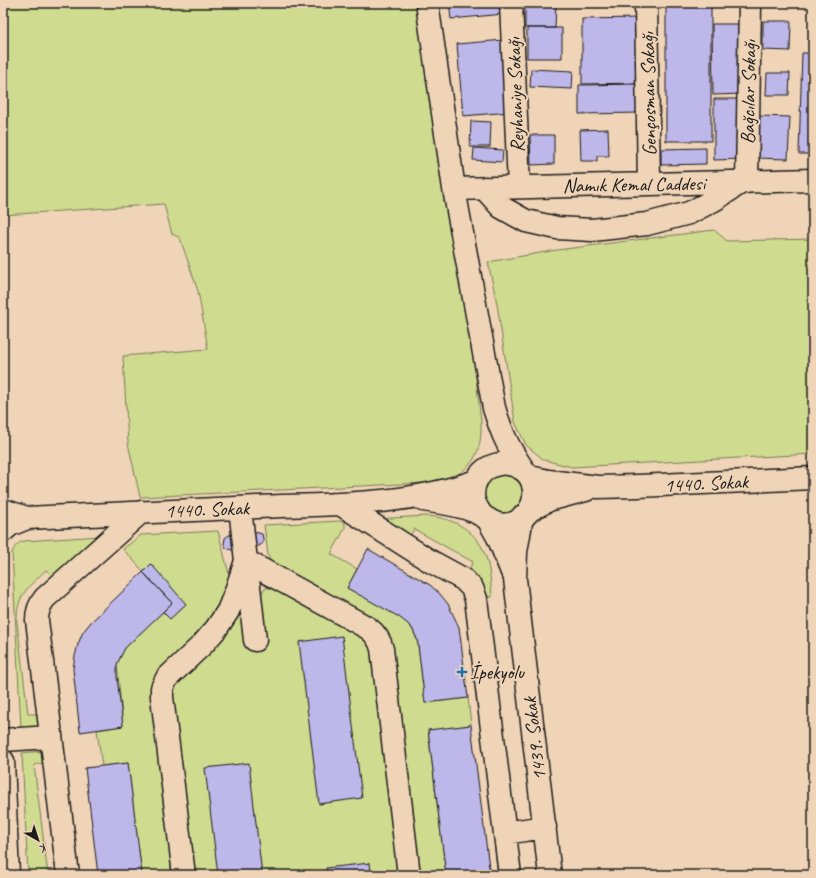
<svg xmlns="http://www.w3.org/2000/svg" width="816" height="878" viewBox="0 0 816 878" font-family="Caveat,sans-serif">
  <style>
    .green { fill: #cfdb8f; stroke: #767c56 }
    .building { fill: #beb7e9; stroke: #1c1c1c }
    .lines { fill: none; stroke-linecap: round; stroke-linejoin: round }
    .minor-casing { stroke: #1c1c1c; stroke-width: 25 }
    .minor { stroke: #f0d4b7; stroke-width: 22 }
    .poi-dot { fill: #1f6fb2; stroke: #f0d4b7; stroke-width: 1.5 }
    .labels { text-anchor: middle; stroke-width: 4; stroke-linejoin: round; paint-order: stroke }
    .street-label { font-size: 20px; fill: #1c1c1c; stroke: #f0d4b7 }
    .poi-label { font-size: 20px; fill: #1c1c1c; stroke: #f0d4b7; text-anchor: start }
  </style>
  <rect width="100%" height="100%" fill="#f0d4b7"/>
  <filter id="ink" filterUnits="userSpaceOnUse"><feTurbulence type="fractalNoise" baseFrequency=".025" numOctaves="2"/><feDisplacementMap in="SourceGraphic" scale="8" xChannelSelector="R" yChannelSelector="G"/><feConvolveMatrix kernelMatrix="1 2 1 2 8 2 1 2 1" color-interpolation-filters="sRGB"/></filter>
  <g filter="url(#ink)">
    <path class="green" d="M 3,3 L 424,3 L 454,189 L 481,421 C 482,454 474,469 442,482 L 140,497 L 128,443 L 123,356 L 208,349 L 198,291 L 180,238 L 172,234 L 164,204 L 3,215 Z
      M 714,230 L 727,241 L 813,239 L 813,454 L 572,467 L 544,460 L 526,445 L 515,422 L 497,304 L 488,262 L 557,250 Z
      M 504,470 L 523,480 L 526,501 L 509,516 L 487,510 C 479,482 477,485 504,470 Z
      M 426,516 C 453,517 479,531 487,560 C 490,571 491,584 492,597 L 486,597 L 480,582 L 468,571 L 473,562 L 414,529 L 409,538 L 375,519 Z
      M 340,521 L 344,522 L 345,524 L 345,528 L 331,554 L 357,569 L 347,588 C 362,596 398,613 409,625 C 414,631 416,637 418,645 L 425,703 L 468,698 L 471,725 L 428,731 L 446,875 L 419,875 L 391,646 L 271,563 L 268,555 L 264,525 Z
      M 218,531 L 230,578 L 230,586 L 207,625 L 163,668 L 173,875 L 142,875 L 128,763 L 102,766 L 97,730 L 123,726 L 117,664 L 125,648 L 172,603 L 123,549 L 141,535 Z
      M 101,536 L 56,578 L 46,570 C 28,587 16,596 17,622 L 28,714 L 38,714 L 40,726 L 21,728 L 12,553 C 15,546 17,543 24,541 Z
      M 271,587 L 274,588 L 367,640 L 371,649 L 399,875 L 194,875 L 172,695 L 173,688 L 238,614 L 239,613 L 242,614 L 261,595 L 264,589 Z
      M 43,751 L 44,763 L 34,765 L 48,875 L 28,875 L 22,753 Z"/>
    <path class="building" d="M 449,3 L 503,3 L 504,14 L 451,19 Z
      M 525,3 L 556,3 L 555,28 L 525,28 Z
      M 666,3 L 711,3 L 711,141 L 666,141 Z
      M 640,18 L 641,83 L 582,84 L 582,19 Z
      M 763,21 L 791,21 L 790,51 L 763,50 Z
      M 712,24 L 742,24 L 743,94 L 713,95 Z
      M 527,28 L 562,28 L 562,58 L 527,58 Z
      M 504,40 L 509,112 L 463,116 L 457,44 Z
      M 802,53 L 813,53 L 813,154 L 799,154 Z
      M 531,69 L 573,71 L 572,89 L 530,87 Z
      M 767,73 L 790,73 L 789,95 L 766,95 Z
      M 642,84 L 642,113 L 579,114 L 579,85 Z
      M 714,99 L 741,99 L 742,159 L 714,160 Z
      M 758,116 L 790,117 L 788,159 L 757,158 Z
      M 471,121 L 491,122 L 490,147 L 470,147 Z
      M 608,129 L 609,156 L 597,156 L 597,161 L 581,161 L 580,130 Z
      M 530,135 L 554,135 L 554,164 L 531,165 Z
      M 474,148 L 503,150 L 502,162 L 473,160 Z
      M 706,148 L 706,164 L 661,165 L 661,149 Z
      M 255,532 L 262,534 L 263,538 L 263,543 L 259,546 L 232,550 L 226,548 L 224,544 L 225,538 L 229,535 Z
      M 368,549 L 430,585 L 440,594 L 448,604 L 459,627 L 468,698 L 425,703 L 418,645 L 417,639 L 412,628 L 408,624 L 399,617 L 347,588 Z
      M 151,564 L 186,604 L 170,619 L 163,612 L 172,603 L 143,572 Z
      M 143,572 L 172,603 L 125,648 L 117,664 L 117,677 L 123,726 L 80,732 L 73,669 L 75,656 L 78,644 L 83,632 L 91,622 Z
      M 342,636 L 362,798 L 319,804 L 299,642 Z
      M 471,725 L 490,875 L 446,875 L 428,730 Z
      M 128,763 L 142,875 L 98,875 L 85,768 Z
      M 249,763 L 262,875 L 218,875 L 205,768 Z
      M 370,863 L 371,875 L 327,875 L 326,868 Z"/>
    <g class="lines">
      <g class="minor-casing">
        <path id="minor" d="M 427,3 L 454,189 L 494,408 C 502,434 508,447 523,469
          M 511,3 L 519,187
          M 646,3 L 649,184
          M 747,182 L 750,3
          M 484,188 L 501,207 L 526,221 L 557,228 L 592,230 L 647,224 L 689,213 L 714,200 L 742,182
          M 454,189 L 813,180
          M 530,477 L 548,481 L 598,487 L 638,486 L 813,478
          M 423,500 C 437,502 451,504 465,508 C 470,510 475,511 479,514 C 486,517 490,522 498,524 C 519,528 536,510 534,490 C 533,481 528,472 520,468 C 499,456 473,470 473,495 C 473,502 477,508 481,514
          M 340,504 L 430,561 L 463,579 L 472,588 L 476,599 L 510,875
          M 240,508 L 255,640
          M 3,510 L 27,518 C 104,514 181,510 257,507 C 330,504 406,506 476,481
          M 530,510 L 549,500 L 586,490
          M 522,517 L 516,552 L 515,579 L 550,875
          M 489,521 L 498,537 L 512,572
          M 3,531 L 10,525 L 27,518
          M 3,740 L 51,737
          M 3,761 L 8,875
          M 505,833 L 545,827
          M 68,875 L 37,620 C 37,611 39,605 45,598 L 141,512
          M 184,875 L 162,697 L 162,688 L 167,678 L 202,645 L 216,629 L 228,611 L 236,591 L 246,561 L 368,628 C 376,634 380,640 382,649 L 409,875"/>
      </g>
      <use href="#minor" class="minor"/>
    </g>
  </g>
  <path class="poi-dot" d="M460 666h4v4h4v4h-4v4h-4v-4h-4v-4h4z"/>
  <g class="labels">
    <g class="street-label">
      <text transform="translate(748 92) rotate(-89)" y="7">Bağcılar Sokağı</text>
      <text transform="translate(648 94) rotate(-91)" y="7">Gençosman Sokağı</text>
      <text transform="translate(515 95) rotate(-92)" y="7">Reyhaniye Sokağı</text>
      <text transform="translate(634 184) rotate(-1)" y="7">Namık Kemal Caddesi</text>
      <text transform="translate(706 483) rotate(-3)" y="7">1440. Sokak</text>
      <text transform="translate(207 509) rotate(-2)" y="7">1440. Sokak</text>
      <text transform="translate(534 739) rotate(-97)" y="7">1439. Sokak</text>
    </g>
    <g class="poi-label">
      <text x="470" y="679">İpekyolu</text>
    </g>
  </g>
  <rect width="816" height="878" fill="none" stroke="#f0d4b7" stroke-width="16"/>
  <rect x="8" y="8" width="800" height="862" fill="none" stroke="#1c1c1c" stroke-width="1.5" filter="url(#ink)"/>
  <g transform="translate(38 840) rotate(141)" stroke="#f0d4b7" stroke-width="3" paint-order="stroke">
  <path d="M0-3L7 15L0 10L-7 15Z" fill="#1c1c1c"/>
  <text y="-6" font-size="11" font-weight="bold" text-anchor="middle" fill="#1c1c1c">K</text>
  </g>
</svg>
